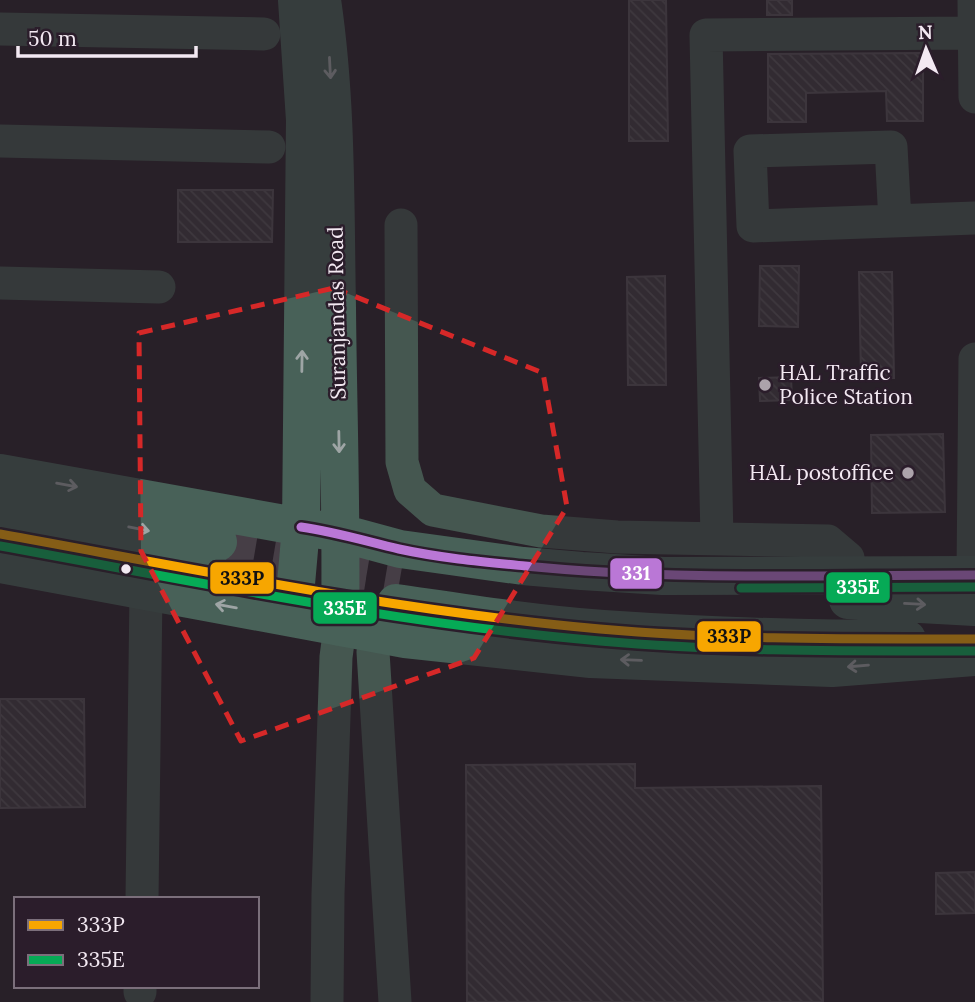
<svg xmlns="http://www.w3.org/2000/svg" width="975" height="1002" viewBox="0 0 975 1002" font-family="Lora,serif">
  <style>
    .building { fill: url(#building-back-hatch); stroke: #564f56; stroke-width: 2 }
    .lines { fill: none; stroke-linecap: round; stroke-linejoin: round }
    .major-tunnel { stroke: #463e46; stroke-width: 38; stroke-dasharray: 38 19; stroke-linecap: butt }
    .minor { stroke: #455750; stroke-width: 33 }
    .major { stroke: #486158; stroke-width: 38 }
    .bus-1-casing { stroke: #2b1d2b; stroke-width: 14 }
    .bus-2-casing { stroke: #2b1d2b; stroke-width: 14 }
    .bus-3-casing { stroke: #2b1d2b; stroke-width: 14 }
    .bus-1 { stroke: #f7a600; stroke-width: 9 }
    .bus-2 { stroke: #06aa56; stroke-width: 9 }
    .bus-3 { stroke: #ba77d6; stroke-width: 9 }
    .oneway { stroke: #9ea5a5 }
    .marked { fill: none; stroke: #d62828; stroke-width: 5; stroke-dasharray: 14 9; stroke-linejoin: round }
    .poi-dot { fill: #aca3ab; stroke: #2b1d2b; stroke-width: 2.5 }
    .bus-dot { fill: #f3e9f2; stroke: #2b1d2b; stroke-width: 2.5 }
    .labels { text-anchor: middle; stroke-width: 5; stroke-linejoin: round; paint-order: stroke }
    .street-label { font-size: 21px; fill: #f3e9f2; stroke: #2b1d2b }
    .poi-label { font-size: 21px; fill: #f3e9f2; stroke: #2b1d2b; text-anchor: start }
    .line-badge { stroke: #2b1d2b; stroke-width: 2.5 }
    .badge-label { font-size: 19px; text-anchor: middle; font-weight: bold; fill: #fff }
    .pale-badge-label { font-size: 19px; text-anchor: middle; font-weight: bold; fill: #111 }
  </style>
  <defs>
    <pattern id="building-back-hatch" width="6" height="6" patternUnits="userSpaceOnUse" patternTransform="scale(1.75)"><rect width="6" height="6" fill="#3e383e"/><path d="M-1 5l2 2M0 0l6 6M5-1l2 2" fill="none" stroke="#5a555a"/></pattern>
  </defs>
  <rect width="100%" height="100%" fill="#282028"/>
  <path class="building" d="M 629,0 L 666,0 L 668,141 L 629,141 Z
    M 767,0 L 792,0 L 792,15 L 767,15 Z
    M 923,53 L 923,121 L 887,121 L 886,91 L 806,93 L 806,122 L 768,122 L 768,54 Z
    M 178,190 L 273,190 L 272,242 L 178,242 Z
    M 760,266 L 799,266 L 798,327 L 759,326 Z
    M 859,272 L 892,272 L 894,378 L 861,378 Z
    M 665,276 L 666,385 L 628,385 L 627,277 Z
    M 791,377 L 792,400 L 760,401 L 759,378 Z
    M 943,434 L 945,512 L 872,513 L 871,435 Z
    M 0,699 L 84,699 L 85,807 L 0,808 Z
    M 635,764 L 635,788 L 821,786 L 823,1002 L 467,1002 L 466,765 Z
    M 975,872 L 975,913 L 936,914 L 936,873 Z"/>
  <g class="lines">
    <path class="major-tunnel" d="M 218,542 L 401,573
      M 213,573 L 396,603"/>
    <path class="minor" d="M 974,0 L 975,97
      M 0,29 L 264,34
      M 0,141 L 269,147
      M 895,221 L 891,147 L 750,151 L 753,226 L 975,218
      M 401,225 L 402,462 L 410,490 L 433,510 L 541,531 L 617,537 L 828,541 L 848,558 L 851,576
      M 0,283 L 159,287
      M 717,539 L 706,35 L 974,33
      M 973,575 L 975,359
      M 377,634 L 373,652 L 395,1002
      M 142,899 L 146,591
      M 140,992 L 140,986
      M 327,1002 L 328,894 L 336,657 L 340,627"/>
    <path class="major" d="M 322,0 C 337,102 335,205 337,308 C 338,414 342,520 340,627
      M 0,473 L 301,527 L 341,533 L 400,549 L 523,566 L 582,571 L 663,576 L 975,575
      M 0,502 L 218,542
      M 0,534 L 213,573
      M 0,564 L 405,639 L 591,659 L 832,668 L 975,657
      M 848,600 L 975,607
      M 396,603 C 465,613 534,624 603,629 C 704,636 806,639 907,639
      M 293,618 L 301,527 L 305,120 L 297,0"/>
    <g class="bus-1-casing">
      <path id="bus-1" d="M 0,534 C 199,570 398,611 600,629 C 725,640 850,639 975,639"/>
    </g>
    <g class="bus-2-casing">
      <path id="bus-2" d="M 0,546 C 199,582 398,624 600,641 C 725,652 850,651 975,651
        M 741,588 L 975,587"/>
    </g>
    <g class="bus-3-casing">
      <path id="bus-3" d="M 301,527 C 336,532 365,541 399,549 C 440,558 484,562 525,566 C 674,581 825,575 975,575"/>
    </g>
    <use href="#bus-1" class="bus-1"/>
    <use href="#bus-2" class="bus-2"/>
    <use href="#bus-3" class="bus-3"/>
  </g>
  <defs><path id="oneway-shaft" d="M-6 0H5M1.5-3L5.5 0L1.5 3" fill="none" stroke-width="1.6" stroke-linecap="round" stroke-linejoin="round" transform="scale(1.75)"/></defs>
  <g class="oneway">
    <use href="#oneway-shaft" transform="translate(330 68) rotate(87)"/>
    <use href="#oneway-shaft" transform="translate(302 361) rotate(-89)"/>
    <use href="#oneway-shaft" transform="translate(339 442) rotate(89)"/>
    <use href="#oneway-shaft" transform="translate(67 485) rotate(10)"/>
    <use href="#oneway-shaft" transform="translate(139 529) rotate(11)"/>
    <use href="#oneway-shaft" transform="translate(915 604) rotate(3)"/>
    <use href="#oneway-shaft" transform="translate(226 606) rotate(-170)"/>
    <use href="#oneway-shaft" transform="translate(631 660) rotate(-178)"/>
    <use href="#oneway-shaft" transform="translate(858 666) rotate(175)"/>
  </g>
  <path d="M0 0H975V1002H0ZM 334,288 L 543,373 L 567,507 L 474,658 L 241,741 L 141,551 L 139,333 Z" fill="#282028" fill-opacity=".55" fill-rule="evenodd"/>
  <path class="marked" d="M 334,288 L 543,373 L 567,507 L 474,658 L 241,741 L 141,551 L 139,333 Z"/>
  <g class="poi-dot">
    <circle cx="765" cy="385" r="7"/>
    <circle cx="908" cy="473" r="7"/>
  </g>
  <circle class="bus-dot" cx="126" cy="569" r="6"/>
  <g class="labels">
    <g class="street-label">
      <text transform="translate(337 313) rotate(-91)" y="7">Suranjandas Road</text>
    </g>
    <g class="poi-label">
      <text x="779" y="380">HAL Traffic<tspan x="779" dy="24">Police Station</tspan></text>
      <text x="894" y="480" text-anchor="end">HAL postoffice</text>
    </g>
  </g>
  <g class="line-badge">
    <rect x="609" y="557" width="54" height="33" rx="7" fill="#ba77d6"/>
    <rect x="209" y="561" width="66" height="34" rx="7" fill="#f7a600"/>
    <rect x="825" y="571" width="66" height="33" rx="7" fill="#06aa56"/>
    <rect x="312" y="591" width="66" height="34" rx="7" fill="#06aa56"/>
    <rect x="696" y="620" width="66" height="33" rx="7" fill="#f7a600"/>
  </g>
  <g class="badge-label">
    <text x="636" y="580">331</text>
    <text x="858" y="594">335E</text>
    <text x="345" y="615">335E</text>
  </g>
  <g class="pale-badge-label">
    <text x="242" y="585">333P</text>
    <text x="729" y="643">333P</text>
  </g>
  <rect x="14" y="897" width="245" height="91" fill="#2b1d2b" stroke="#7b6f7b" stroke-width="2"/>
  <rect x="28" y="920" width="35" height="10" fill="#f7a600" stroke="#7b6f7b" stroke-width="2"/>
  <text x="77" y="932" font-size="21" fill="#f3e9f2">333P</text>
  <rect x="28" y="955" width="35" height="10" fill="#06aa56" stroke="#7b6f7b" stroke-width="2"/>
  <text x="77" y="967" font-size="21" fill="#f3e9f2">335E</text>
  <g transform="translate(926 49) rotate(358)" stroke="#2b1d2b" stroke-width="5" paint-order="stroke">
  <path d="M0-5L12 26L0 18L-12 26Z" fill="#f3e9f2"/>
  <text y="-10" font-size="19" font-weight="bold" text-anchor="middle" fill="#f3e9f2">N</text>
  </g>
  <path d="M18 46v10h178v-10" fill="none" stroke="#f3e9f2" stroke-width="3.5"/>
  <text x="28" y="46" font-size="21" fill="#f3e9f2" stroke="#2b1d2b" stroke-width="5" paint-order="stroke">50 m</text>
</svg>
